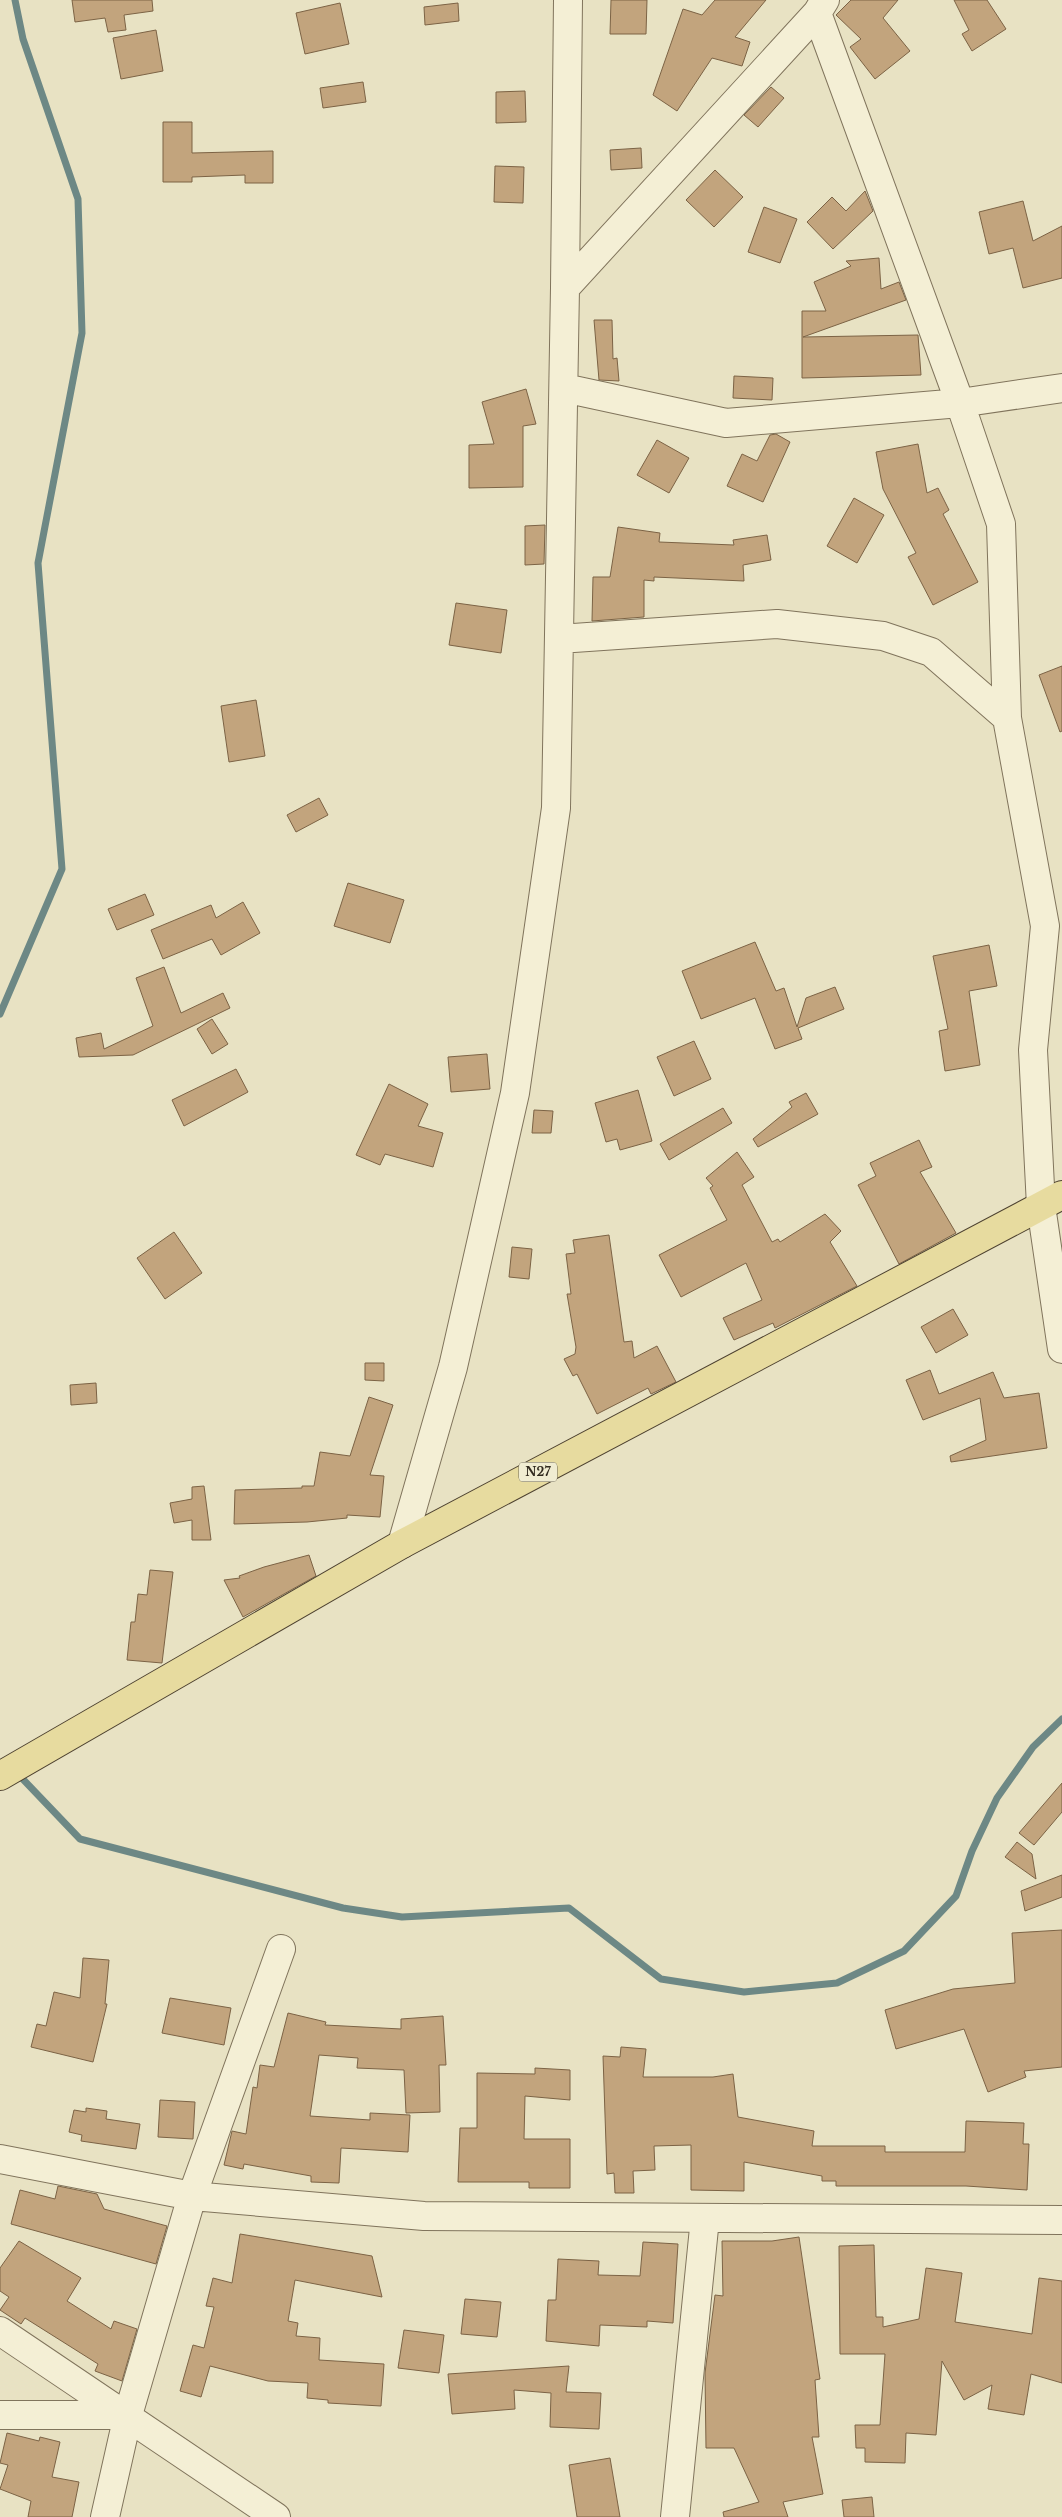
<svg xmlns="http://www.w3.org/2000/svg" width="1062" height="2517" viewBox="0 0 1062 2517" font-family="'Libre Baskerville',serif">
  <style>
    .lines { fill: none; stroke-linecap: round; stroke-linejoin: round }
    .stream { stroke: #6d8885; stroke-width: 7 }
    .building { fill: #c2a47d; stroke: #7c6345 }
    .minor-casing { stroke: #80745c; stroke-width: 30 }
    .major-casing { stroke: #4e4230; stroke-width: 30 }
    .minor { stroke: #f4efd5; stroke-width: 28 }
    .major { stroke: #e7db9f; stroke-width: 28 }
    .labels { text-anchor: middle; stroke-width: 4; stroke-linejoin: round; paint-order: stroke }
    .shield { fill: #f0ecd1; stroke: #6a6454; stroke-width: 1 }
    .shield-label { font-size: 12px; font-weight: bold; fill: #312a1e }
  </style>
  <rect width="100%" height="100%" fill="#e8e2c3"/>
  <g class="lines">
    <path class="stream" d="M 0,1014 L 62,869 L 38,563 L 82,333 L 78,199 L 23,39 L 15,0
      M 17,1773 L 80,1839 L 343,1908 L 402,1917 L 569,1908 L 661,1979 L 744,1992 L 837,1983 L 904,1951 L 956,1896 L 972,1851 L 997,1798 L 1033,1747 L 1062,1719"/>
  </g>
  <path class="building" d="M 72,0 L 152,0 L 153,11 L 124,15 L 126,30 L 108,32 L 105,18 L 75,22 Z
    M 611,0 L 647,0 L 646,34 L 610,34 Z
    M 715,0 L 766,0 L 735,37 L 750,42 L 742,66 L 712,58 L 677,111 L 653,95 L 683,9 L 702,15 Z
    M 851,0 L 898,0 L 883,18 L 910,51 L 875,79 L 850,47 L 861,39 L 836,15 Z
    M 954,0 L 987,0 L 1006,29 L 972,51 L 962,34 L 969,30 Z
    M 340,3 L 349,44 L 305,54 L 296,13 Z
    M 458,3 L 459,21 L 425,25 L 424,7 Z
    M 156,30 L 163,71 L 121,79 L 113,38 Z
    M 363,82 L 366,102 L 323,108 L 320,88 Z
    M 771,87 L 784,98 L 758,127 L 744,115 Z
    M 525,91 L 526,122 L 496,123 L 496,92 Z
    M 163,122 L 192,122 L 192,153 L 273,151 L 273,183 L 245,183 L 245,175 L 192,177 L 192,182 L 163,182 Z
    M 641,148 L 642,168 L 611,170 L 610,150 Z
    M 495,166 L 524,167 L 523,203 L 494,202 Z
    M 715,170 L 743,197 L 714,227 L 686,200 Z
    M 865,191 L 873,211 L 833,249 L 807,222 L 832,197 L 846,211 Z
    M 1023,201 L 1033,241 L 1062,226 L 1062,278 L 1023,288 L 1013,248 L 989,254 L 979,212 Z
    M 764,207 L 797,219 L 780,263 L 748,252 Z
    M 879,258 L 881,289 L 899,282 L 906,300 L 803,337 L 918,335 L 921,375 L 802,378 L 802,311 L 826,311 L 814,282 L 851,266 L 846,261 Z
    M 594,320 L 612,320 L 613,359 L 617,358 L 619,381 L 599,380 Z
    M 734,376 L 773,378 L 772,400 L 733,398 Z
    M 526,389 L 536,424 L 523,426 L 523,487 L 469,488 L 469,445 L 494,444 L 482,402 Z
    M 776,434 L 790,442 L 763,502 L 727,486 L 742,454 L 757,461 L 770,435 Z
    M 657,440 L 689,458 L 669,493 L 637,475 Z
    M 918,444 L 927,493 L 938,488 L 949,510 L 943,514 L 978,582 L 933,605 L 908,557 L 916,553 L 883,489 L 876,452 Z
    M 854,498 L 884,515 L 857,563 L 827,546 Z
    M 545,525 L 544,564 L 525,565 L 525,526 Z
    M 618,527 L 660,533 L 659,542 L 734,545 L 733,540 L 767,535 L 771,560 L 743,565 L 744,581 L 654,577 L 654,581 L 644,580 L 644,617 L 592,621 L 593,577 L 610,577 Z
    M 456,603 L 507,610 L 501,653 L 449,645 Z
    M 1062,666 L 1062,731 L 1060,732 L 1039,675 Z
    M 256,700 L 265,756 L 229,762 L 221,706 Z
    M 319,798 L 328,815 L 296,832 L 287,815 Z
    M 348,883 L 404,900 L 390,943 L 334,926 Z
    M 145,894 L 154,915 L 117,930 L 108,909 Z
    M 243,902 L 260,933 L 221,955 L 212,939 L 163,959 L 151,930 L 211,905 L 216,918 Z
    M 755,942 L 776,991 L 784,988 L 797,1027 L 806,998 L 835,987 L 844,1009 L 798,1028 L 802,1039 L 775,1049 L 755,998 L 701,1019 L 682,971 Z
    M 989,945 L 997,986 L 969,991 L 980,1065 L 945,1071 L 939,1031 L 948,1029 L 933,956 Z
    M 164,967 L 181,1013 L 223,993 L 230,1008 L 133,1055 L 79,1057 L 76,1038 L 101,1033 L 104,1049 L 153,1026 L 136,978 Z
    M 212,1019 L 228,1044 L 212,1054 L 197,1029 Z
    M 694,1041 L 711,1079 L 674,1096 L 657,1057 Z
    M 487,1054 L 490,1089 L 451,1092 L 448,1057 Z
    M 236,1069 L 248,1092 L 184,1126 L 172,1100 Z
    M 389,1084 L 428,1104 L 418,1126 L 443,1133 L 433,1167 L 385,1154 L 380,1165 L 356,1155 Z
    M 638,1090 L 652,1141 L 620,1150 L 617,1139 L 606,1142 L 595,1103 Z
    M 806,1093 L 818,1114 L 758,1147 L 753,1139 L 792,1107 L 789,1102 Z
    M 723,1108 L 732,1123 L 669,1160 L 660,1144 Z
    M 534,1110 L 553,1111 L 551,1133 L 532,1133 Z
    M 919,1140 L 932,1167 L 920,1172 L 956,1233 L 899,1264 L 858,1185 L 876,1176 L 870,1163 Z
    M 737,1152 L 754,1177 L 742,1185 L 772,1242 L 778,1239 L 780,1242 L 825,1214 L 841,1231 L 830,1242 L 857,1286 L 775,1328 L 773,1323 L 734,1340 L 723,1318 L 762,1300 L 746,1263 L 681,1297 L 659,1255 L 727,1220 L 710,1188 L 713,1186 L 706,1178 Z
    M 174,1232 L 202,1273 L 165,1299 L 137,1258 Z
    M 609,1235 L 624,1342 L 632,1341 L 634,1358 L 657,1346 L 676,1382 L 651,1394 L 648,1388 L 597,1414 L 577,1374 L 573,1376 L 564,1359 L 575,1354 L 576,1347 L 567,1294 L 571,1294 L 566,1254 L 575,1253 L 573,1240 Z
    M 512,1247 L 532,1249 L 529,1279 L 509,1277 Z
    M 953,1309 L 968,1335 L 936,1353 L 921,1327 Z
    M 365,1363 L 384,1363 L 384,1381 L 365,1380 Z
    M 930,1370 L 939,1394 L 993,1372 L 1004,1398 L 1039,1393 L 1047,1448 L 951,1462 L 950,1456 L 986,1440 L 980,1398 L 923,1420 L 906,1380 Z
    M 96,1383 L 97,1403 L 71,1405 L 70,1385 Z
    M 369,1397 L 393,1405 L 370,1475 L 384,1476 L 380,1517 L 347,1515 L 347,1518 L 307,1522 L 234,1524 L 235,1490 L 302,1488 L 302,1486 L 314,1486 L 320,1452 L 350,1456 Z
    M 204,1486 L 211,1540 L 192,1540 L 192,1520 L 174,1523 L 170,1503 L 192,1499 L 192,1487 Z
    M 309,1555 L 316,1576 L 243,1617 L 224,1580 L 240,1578 L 239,1576 L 264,1567 Z
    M 150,1570 L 173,1572 L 162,1663 L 127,1660 L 131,1622 L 135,1622 L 138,1594 L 147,1595 Z
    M 1062,1783 L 1062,1812 L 1034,1845 L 1019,1833 Z
    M 1017,1842 L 1032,1854 L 1036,1879 L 1005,1857 Z
    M 1062,1875 L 1062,1897 L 1025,1911 L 1021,1891 Z
    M 1062,1930 L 1062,2067 L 1024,2071 L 1026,2077 L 988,2092 L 964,2029 L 896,2049 L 885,2010 L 953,1989 L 1015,1983 L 1012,1933 Z
    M 83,1958 L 109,1960 L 105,2004 L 107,2004 L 93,2062 L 31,2047 L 37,2024 L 46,2026 L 54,1992 L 80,1998 Z
    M 170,1998 L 231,2008 L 224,2045 L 162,2033 Z
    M 288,2013 L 326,2022 L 325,2025 L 401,2029 L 401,2019 L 443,2016 L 446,2065 L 439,2065 L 440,2112 L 406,2113 L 404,2070 L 357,2068 L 358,2058 L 319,2055 L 310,2116 L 370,2120 L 370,2113 L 410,2115 L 408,2152 L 341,2148 L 339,2183 L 311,2182 L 311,2176 L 244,2164 L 243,2169 L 224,2165 L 232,2131 L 246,2134 L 253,2087 L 257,2088 L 260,2065 L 274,2067 Z
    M 621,2047 L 646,2049 L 643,2077 L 713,2077 L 733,2074 L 738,2117 L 814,2131 L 812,2146 L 885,2146 L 885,2152 L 965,2152 L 966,2121 L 1024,2123 L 1023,2144 L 1029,2144 L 1027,2190 L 966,2186 L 836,2186 L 836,2181 L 822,2181 L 822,2176 L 744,2162 L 744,2191 L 691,2190 L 691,2145 L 654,2146 L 655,2170 L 633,2171 L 634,2193 L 615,2193 L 614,2173 L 607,2174 L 603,2056 L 620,2057 Z
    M 535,2068 L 570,2070 L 570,2100 L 525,2096 L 524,2139 L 570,2139 L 570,2188 L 529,2188 L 529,2182 L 458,2182 L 460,2128 L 477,2128 L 477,2073 L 535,2074 Z
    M 160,2100 L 195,2102 L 193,2139 L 158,2137 Z
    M 86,2108 L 107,2111 L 106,2119 L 140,2124 L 136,2149 L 81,2141 L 82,2135 L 69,2132 L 74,2110 L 86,2112 Z
    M 58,2186 L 97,2194 L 104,2209 L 167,2226 L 156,2264 L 11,2224 L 20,2190 L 55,2199 Z
    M 240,2234 L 372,2256 L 382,2297 L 295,2280 L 288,2321 L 298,2323 L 296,2336 L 320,2338 L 319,2360 L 384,2364 L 381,2406 L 328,2403 L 328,2400 L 307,2398 L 308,2383 L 268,2381 L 210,2366 L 201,2397 L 180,2391 L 193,2345 L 204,2348 L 214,2307 L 206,2306 L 213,2278 L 232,2283 Z
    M 799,2237 L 820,2379 L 815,2380 L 819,2437 L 812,2437 L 823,2494 L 783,2502 L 788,2517 L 724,2517 L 723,2512 L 759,2502 L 734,2448 L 706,2448 L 705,2373 L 715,2295 L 723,2296 L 722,2241 L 772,2241 Z
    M 19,2241 L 81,2278 L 67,2301 L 111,2329 L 114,2321 L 137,2329 L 122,2381 L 95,2371 L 98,2364 L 25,2318 L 21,2324 L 0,2310 L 9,2297 L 0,2291 L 0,2268 Z
    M 643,2242 L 678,2244 L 673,2323 L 647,2321 L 647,2327 L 600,2325 L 599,2346 L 546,2341 L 548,2300 L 556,2300 L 558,2259 L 599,2261 L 598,2275 L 640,2276 Z
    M 874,2245 L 876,2317 L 883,2317 L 883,2327 L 919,2319 L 926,2268 L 962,2273 L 955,2322 L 1032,2334 L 1039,2278 L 1062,2281 L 1062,2383 L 1031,2374 L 1024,2415 L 988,2409 L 992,2385 L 964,2400 L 942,2361 L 936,2435 L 906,2433 L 905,2463 L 865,2462 L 865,2448 L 856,2448 L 855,2425 L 880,2425 L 885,2354 L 840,2354 L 839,2246 Z
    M 465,2299 L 501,2302 L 497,2337 L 461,2334 Z
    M 404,2330 L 444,2335 L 439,2373 L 398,2368 Z
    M 569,2366 L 566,2392 L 601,2393 L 599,2429 L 550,2427 L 551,2393 L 514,2390 L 515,2409 L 452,2414 L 448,2374 Z
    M 7,2433 L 39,2441 L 40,2437 L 60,2442 L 52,2477 L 79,2482 L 72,2517 L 28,2517 L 31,2501 L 0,2489 L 8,2465 L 0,2463 Z
    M 610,2458 L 620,2517 L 577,2517 L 569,2465 Z
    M 872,2497 L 874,2517 L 844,2517 L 842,2500 Z"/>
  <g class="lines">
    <g class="minor-casing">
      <path id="minor" d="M 817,13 L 960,403 L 1001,524 L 1007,718 L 1045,926 L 1033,1050 L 1041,1206 L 1062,1349
        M 565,288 L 817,13 L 825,0
        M 564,388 L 726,423 L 960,403 L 1062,388
        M 559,639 L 777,624 L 883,636 L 931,652 L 1007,718
        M 402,1544 L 453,1367 L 515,1093 L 556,808 L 565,288 L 568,0
        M 0,2159 L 192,2196 L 424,2216 L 1062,2220
        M 0,2331 L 276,2517
        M 0,2415 L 128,2415
        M 105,2517 L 128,2415 L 192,2196 L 281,1949
        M 675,2517 L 705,2218"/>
    </g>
    <g class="major-casing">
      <path id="major" d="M 0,1776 L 402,1544 L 1062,1195"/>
    </g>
    <use href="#minor" class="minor"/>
    <use href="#major" class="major"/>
  </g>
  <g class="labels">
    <rect class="shield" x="519" y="1462.5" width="38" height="19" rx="4"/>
    <g class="shield-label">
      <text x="538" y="1476">N27</text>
    </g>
  </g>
</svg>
